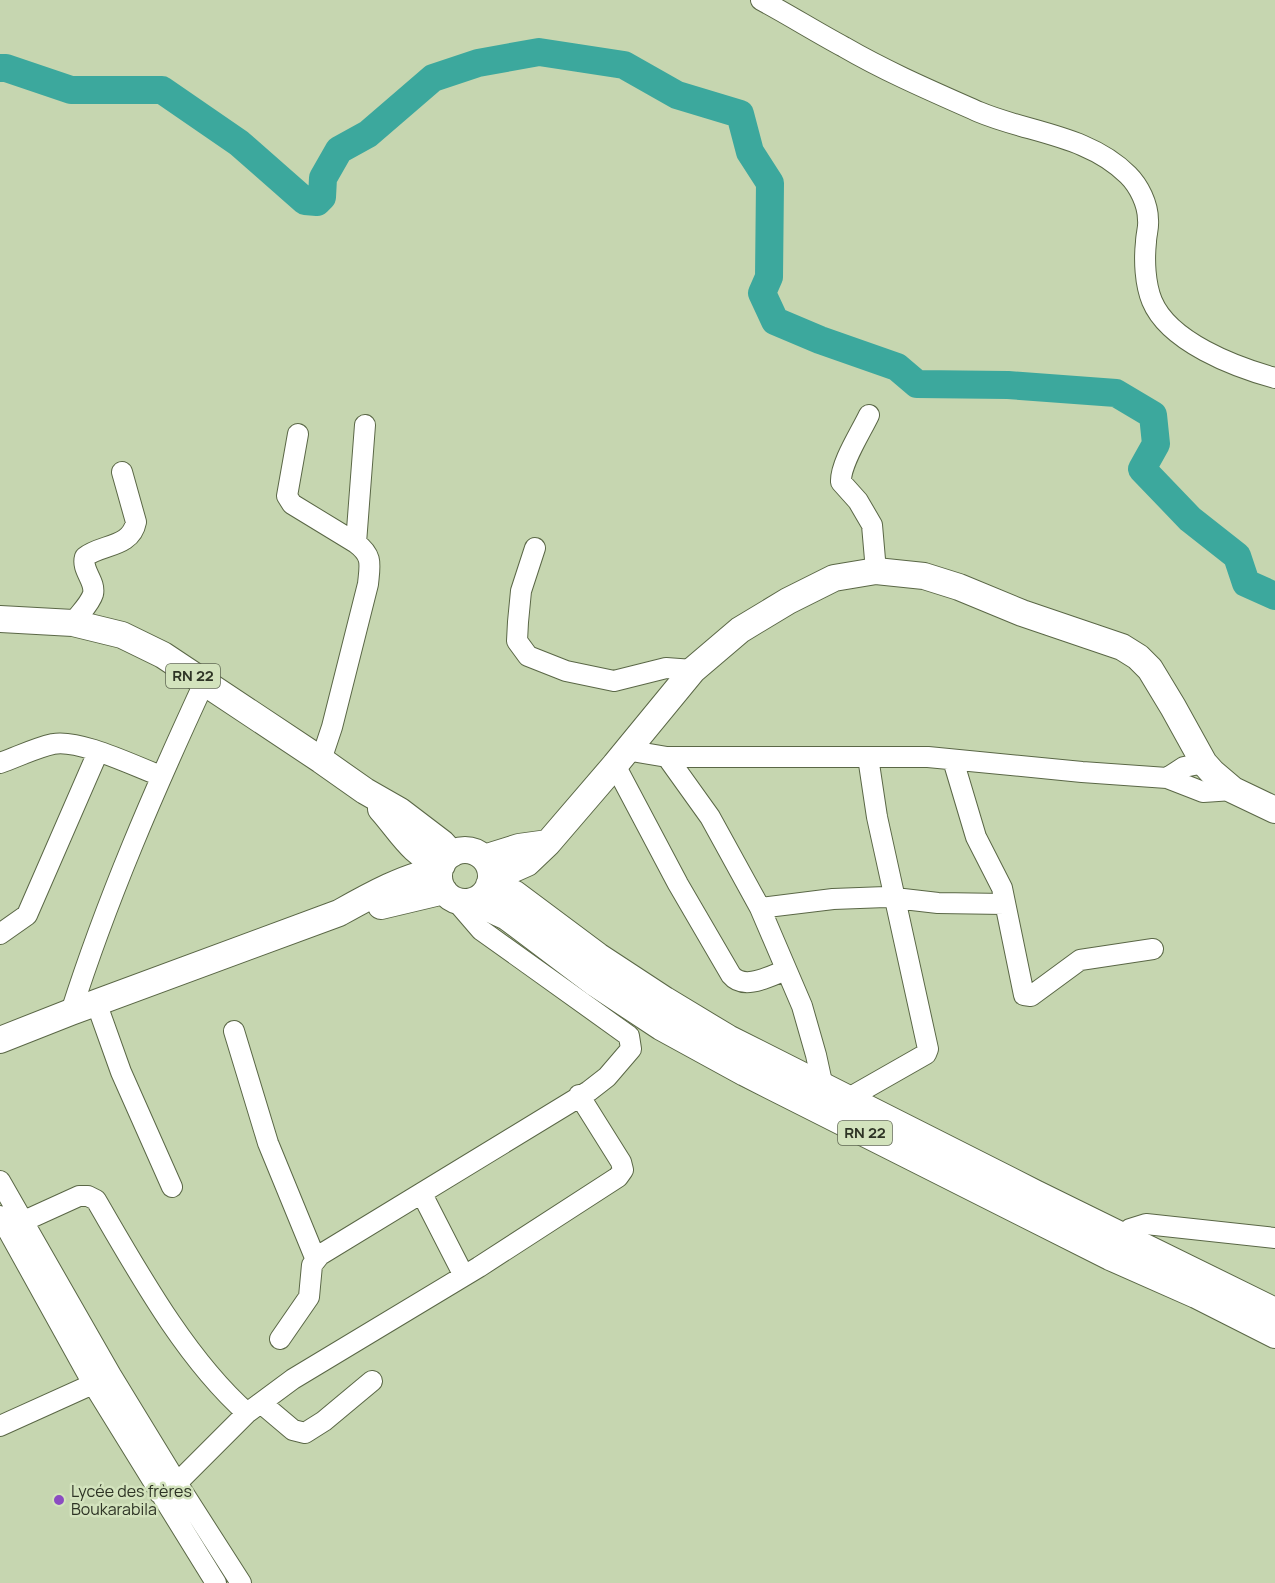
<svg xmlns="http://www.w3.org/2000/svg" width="1275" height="1583" viewBox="0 0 1275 1583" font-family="Manrope,sans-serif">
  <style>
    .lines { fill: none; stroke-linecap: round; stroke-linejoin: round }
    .river { stroke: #3ca89d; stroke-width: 28 }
    .minor-casing { stroke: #5a6746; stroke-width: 22 }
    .major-casing { stroke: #5a6746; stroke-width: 28 }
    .minor { stroke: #fff; stroke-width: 20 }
    .major { stroke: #fff; stroke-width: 26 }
    .poi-dot { fill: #8b4cc1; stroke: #d3e3bd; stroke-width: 2 }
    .labels { text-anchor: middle; stroke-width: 5; stroke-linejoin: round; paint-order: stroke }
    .shield { fill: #d3e3bd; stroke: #606853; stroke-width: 1.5 }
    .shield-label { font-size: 15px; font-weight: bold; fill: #2e3425 }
    .poi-label { font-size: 16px; fill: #2e3425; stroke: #d3e3bd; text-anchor: start }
  </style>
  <rect width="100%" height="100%" fill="#c6d6b0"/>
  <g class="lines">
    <path class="river" d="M 0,68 L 6,68 L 71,90 L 162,90 L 239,143 L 305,201 L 317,202 L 322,197 L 323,178 L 339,150 L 368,134 L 433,78 L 478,63 L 539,52 L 624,65 L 677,95 L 740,114 L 750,152 L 770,183 L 769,277 L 762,293 L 775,321 L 820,340 L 897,367 L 917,384 L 1008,385 L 1116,393 L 1153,415 L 1156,444 L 1142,469 L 1190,519 L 1237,556 L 1246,583 L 1275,596"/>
    <g class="minor-casing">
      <path id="minor" d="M 761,0 C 789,15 816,32 844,47 C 887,72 934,92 979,112 C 1029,133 1088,135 1128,175 C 1139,186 1148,204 1148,220 C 1149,227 1146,235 1146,242 C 1144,260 1145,284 1152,301 C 1169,342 1235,367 1275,378
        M 869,415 C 861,432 840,464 841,482 L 858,501 L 872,525 L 876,571
        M 298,434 L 287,496 L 292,504 L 356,543 C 373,556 370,564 368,584 L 332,727 L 321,760
        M 356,543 L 365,425
        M 535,548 L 521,591 L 518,622 L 517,641 L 528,656 L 566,671 L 614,681 L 666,668 L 693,670
        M 73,623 C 79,614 90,604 93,594 C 96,581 81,570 85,557 C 101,544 131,548 136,522 L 122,472
        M 626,750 L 667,757 L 928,757 L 1082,772 L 1167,778 L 1203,792 L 1233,790
        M 667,757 L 710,817 L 760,908 L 802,1006 L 816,1055 L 823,1087
        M 953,760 L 976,837 L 1002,888 L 1024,995 L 1031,996 L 1080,960 L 1153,949
        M 0,763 C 17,757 35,748 53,744 C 80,739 134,766 161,776
        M 615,765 L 678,884 L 731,975 C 744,991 770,976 786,970
        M 1167,778 L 1184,767 L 1204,763
        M 760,908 L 833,899 L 886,897 L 938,903 L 1005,904
        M 0,934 L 27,915 L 98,752
        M 96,1002 L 121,1072 L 172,1187
        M 71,1012 C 107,899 154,791 204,683
        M 234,1031 L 268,1143 L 316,1260
        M 842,1108 L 847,1099 L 926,1054 L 928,1049 L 877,817 L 868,757
        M 0,1181 L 111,1375 L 177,1483 L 241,1583
        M 422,1194 L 464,1276
        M 0,1216 L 93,1384 L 216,1583
        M 13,1226 L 79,1196 L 88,1196 L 96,1200 C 138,1272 185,1358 247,1413
        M 1123,1235 L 1130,1229 L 1146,1224 L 1275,1238
        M 280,1339 L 309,1297 L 312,1265 L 320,1255 L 589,1091 L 607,1077 L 631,1049 L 629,1036 L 481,930 L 456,901
        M 261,1403 L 293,1430 L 305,1433 L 324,1421 L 372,1381
        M 0,1426 L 104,1379
        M 159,1493 L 177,1483 L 247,1413 L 293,1379 L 479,1267 L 618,1177 L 623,1170 L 621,1162 L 579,1095"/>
    </g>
    <g class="major-casing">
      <path id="major" d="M 0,619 L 73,623 L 122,635 L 163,655 L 321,760 L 365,791 L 400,811 L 442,843 L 452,854
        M 381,809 C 400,830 413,856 442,865
        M439 876a26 26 0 1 1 52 0a26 26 0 1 1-52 0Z
        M 484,858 L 519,847 L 548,843
        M 491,879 L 527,863 L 548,843 L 615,765 L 693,670 L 740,630 L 788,601 L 834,578 L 876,571 L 924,576 L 959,587 L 1022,613 L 1122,647 L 1138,657 L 1150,669 L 1173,707 L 1204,763 L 1213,773 L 1233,790 L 1275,810
        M 489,885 L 503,888 L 515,894 L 598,956 L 665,1000 L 728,1038 L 1035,1193 L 1275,1311
        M 472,901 L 507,917 L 596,984 L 661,1027 L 745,1073 L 1110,1257 L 1196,1295 L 1275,1335
        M 381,906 L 444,891
        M 0,1040 L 71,1012 L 339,913 C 362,900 415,870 439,872"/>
    </g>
    <use href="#minor" class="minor"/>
    <use href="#major" class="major"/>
  </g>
  <circle class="poi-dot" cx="59" cy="1500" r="6"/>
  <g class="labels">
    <g class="shield">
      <rect x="166" y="664" width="54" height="24" rx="4.5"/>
      <rect x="838" y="1121" width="54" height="24" rx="4.5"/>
    </g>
    <g class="shield-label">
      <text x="193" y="681">RN 22</text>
      <text x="865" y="1138">RN 22</text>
    </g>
    <g class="poi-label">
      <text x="71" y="1497">Lycée des frères<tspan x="71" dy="18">Boukarabila</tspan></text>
    </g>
  </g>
</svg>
